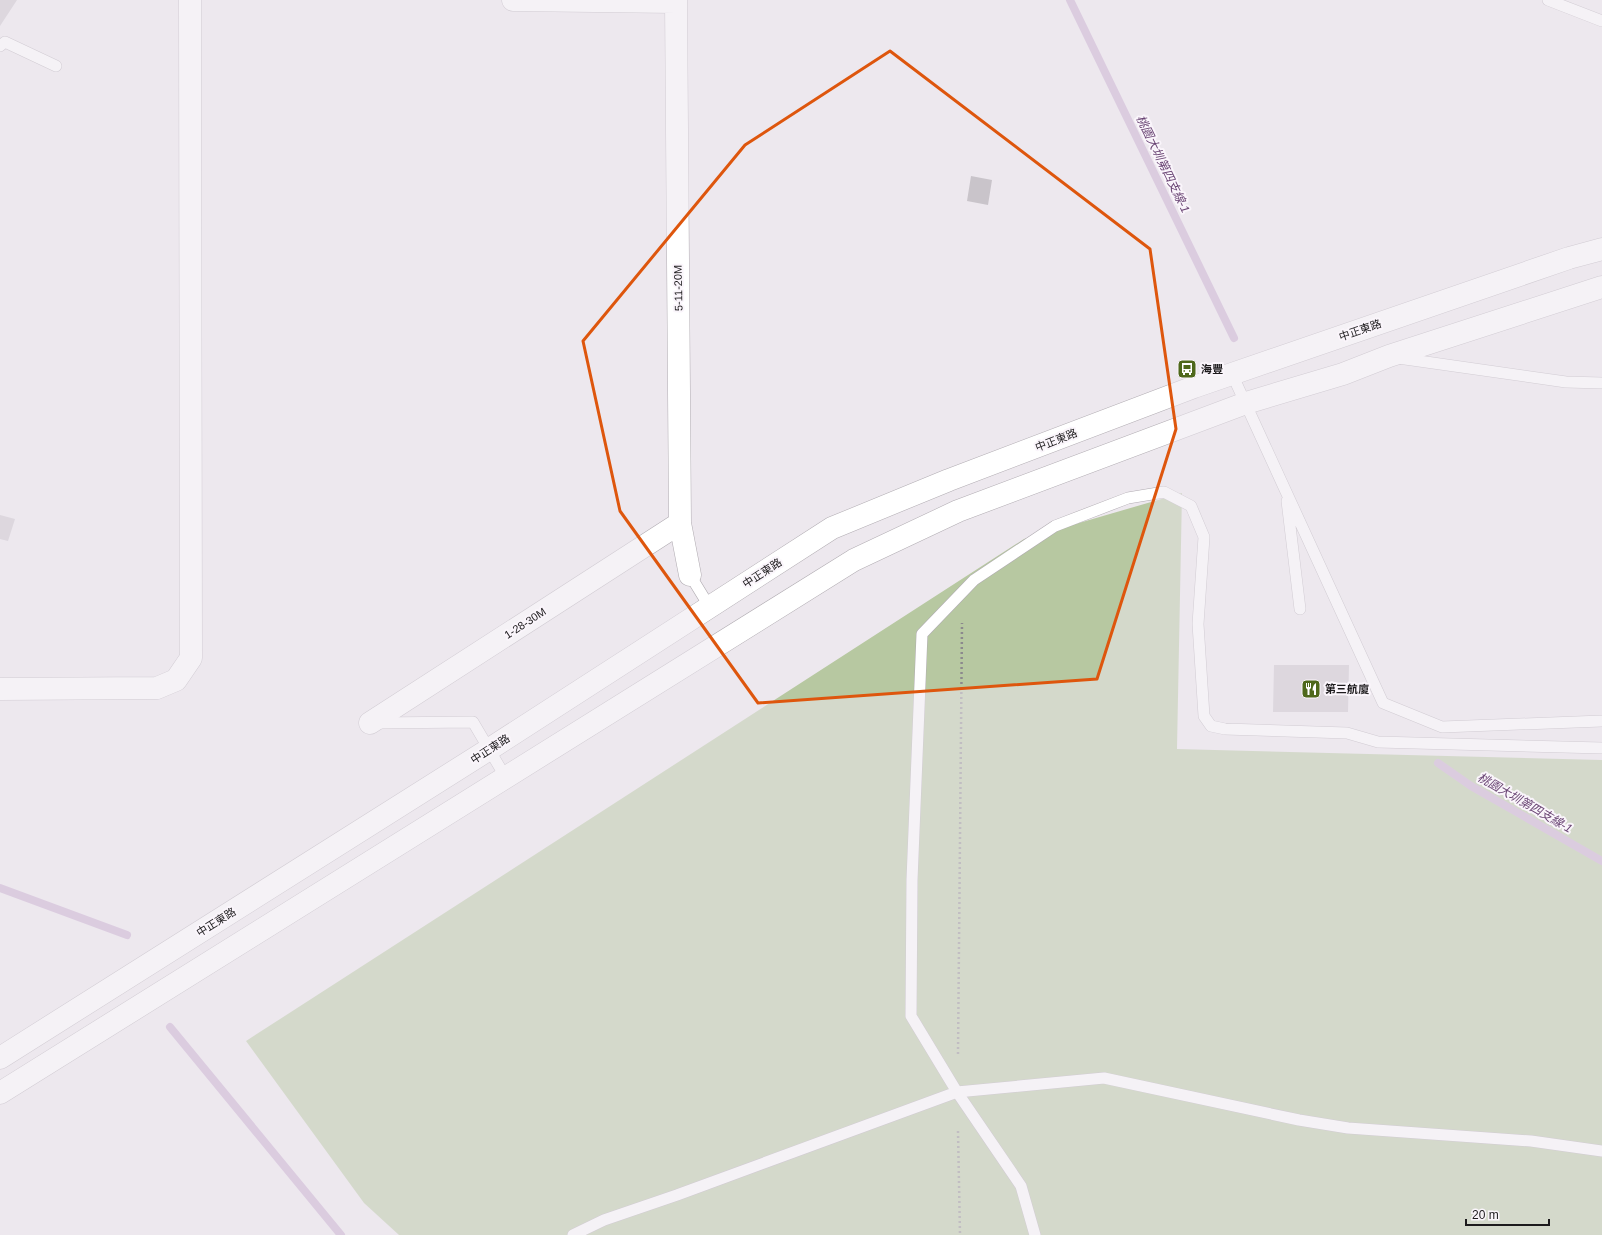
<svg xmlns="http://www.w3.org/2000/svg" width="1602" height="1235" viewBox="0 0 1602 1235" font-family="Arial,'Noto Sans TC',sans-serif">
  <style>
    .green { fill: #b7c8a1 }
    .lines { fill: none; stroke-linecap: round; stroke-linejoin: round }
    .stream { stroke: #c6abcd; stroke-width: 8 }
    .building { fill: #c9c4ca }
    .service-casing { stroke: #b1acb2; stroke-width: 12 }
    .minor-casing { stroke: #b1acb2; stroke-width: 23 }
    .secondary-casing { stroke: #b1acb2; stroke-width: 23 }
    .path { stroke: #8c898d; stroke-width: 2.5; stroke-dasharray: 2 3; stroke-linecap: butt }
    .service { stroke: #fff; stroke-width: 11 }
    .minor { stroke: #fff; stroke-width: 22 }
    .secondary { stroke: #fff; stroke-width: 22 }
    .marked { fill: none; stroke: #de560d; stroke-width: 3; stroke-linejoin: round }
    .labels { text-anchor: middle; stroke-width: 4; stroke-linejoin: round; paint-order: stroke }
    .street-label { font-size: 11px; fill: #1d1b1d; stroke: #faf5fb }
    .poi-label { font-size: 11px; font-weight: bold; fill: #1d1b1d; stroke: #faf5fb; text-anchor: start }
    .water-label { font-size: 12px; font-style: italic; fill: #6a4574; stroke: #faf5fb }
  </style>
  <rect width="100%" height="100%" fill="#ede8ee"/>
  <path class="green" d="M 1182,493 L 1177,749 L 1602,760 L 1602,1235 L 399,1235 L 364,1203 L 246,1041 L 1024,539 Z"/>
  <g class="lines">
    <path class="stream" d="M 1070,0 L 1234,338
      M 1438,763 L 1471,786 L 1602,861
      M 0,888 L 127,935
      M 170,1027 L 341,1235"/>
  </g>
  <path class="building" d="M 0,0 L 17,0 L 0,26 Z
    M 971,176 L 992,180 L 988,205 L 967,201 Z
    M 0,515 L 15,519 L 8,541 L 0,539 Z
    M 1274,665 L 1349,665 L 1348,712 L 1273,712 Z"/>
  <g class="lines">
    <g class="service-casing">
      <path id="service" d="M 1548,0 L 1602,21
        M 0,46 L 5,42 L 56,66
        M 1398,358 L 1566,382 L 1602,383
        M 1232,374 L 1383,703 L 1442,727 L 1602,721
        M 1287,501 L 1300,609
        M 690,575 L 709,606
        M 376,723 L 473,722 L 506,778
        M 573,1235 L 604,1220 L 677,1195 L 957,1092 L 1104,1078 L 1299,1120 L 1348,1128 L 1531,1141 L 1602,1151
        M 1035,1235 L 1021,1186 L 957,1092 L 911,1016 L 912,880 L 922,634 L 974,580 L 1055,526 L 1128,498 L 1164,492 L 1191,506 L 1204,537 L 1198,624 L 1204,716 L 1211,726 L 1225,729 L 1347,733 L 1378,742 L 1602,748"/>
    </g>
    <g class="minor-casing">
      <path id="minor" d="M 513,0 L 676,2
        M 676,0 L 680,523 L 690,575
        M 0,689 L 157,688 L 176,680 L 191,658 L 190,0
        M 370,723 L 680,523"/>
    </g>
    <g class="secondary-casing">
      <path id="secondary" d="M 0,1058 L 488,750 L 832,528 L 949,480 L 1194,387 L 1569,258 L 1602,249
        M 0,1093 L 854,560 L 958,511 L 1246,403 L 1343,374 L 1389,356 L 1602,287"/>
    </g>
    <path class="path" d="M 958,1054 L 962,623
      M 958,1131 L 960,1235"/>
    <use href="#service" class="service"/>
    <use href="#minor" class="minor"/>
    <use href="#secondary" class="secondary"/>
  </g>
  <path d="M0 0H1602V1235H0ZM 890,51 L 1150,249 L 1176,429 L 1097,679 L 758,703 L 620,511 L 583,341 L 745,145 Z" fill="#ede8ee" fill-opacity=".55" fill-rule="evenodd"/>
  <path class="marked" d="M 890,51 L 1150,249 L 1176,429 L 1097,679 L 758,703 L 620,511 L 583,341 L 745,145 Z"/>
  <defs>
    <g id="bus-square" transform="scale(1)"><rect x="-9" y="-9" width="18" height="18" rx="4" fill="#4e681b" stroke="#faf5fb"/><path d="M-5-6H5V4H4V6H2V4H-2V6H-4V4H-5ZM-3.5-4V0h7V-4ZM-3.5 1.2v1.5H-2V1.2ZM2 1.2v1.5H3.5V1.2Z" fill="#fff"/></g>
    <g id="restaurant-square" transform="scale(1)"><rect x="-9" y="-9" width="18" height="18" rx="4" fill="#4e681b" stroke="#faf5fb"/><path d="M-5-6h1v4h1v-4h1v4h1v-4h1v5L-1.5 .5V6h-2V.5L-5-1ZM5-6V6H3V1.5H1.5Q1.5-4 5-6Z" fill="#fff"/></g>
  </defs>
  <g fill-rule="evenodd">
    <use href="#bus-square" x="1187" y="369"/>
    <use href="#restaurant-square" x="1311" y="689"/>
  </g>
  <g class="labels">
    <g class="street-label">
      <text transform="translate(678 288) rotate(-91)" y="4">5-11-20M</text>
      <text transform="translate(1360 330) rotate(-19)" y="4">中正東路</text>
      <text transform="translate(1056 440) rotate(-21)" y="4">中正東路</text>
      <text transform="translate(762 573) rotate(-33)" y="4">中正東路</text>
      <text transform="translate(525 623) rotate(-33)" y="4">1-28-30M</text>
      <text transform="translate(490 749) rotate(-33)" y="4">中正東路</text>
      <text transform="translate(216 922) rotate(-32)" y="4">中正東路</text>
    </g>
    <g class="poi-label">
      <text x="1201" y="373">海豐</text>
      <text x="1325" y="693">第三航廈</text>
    </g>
    <g class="water-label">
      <text transform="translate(1163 164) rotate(64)" y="4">桃園大圳第四支線-1</text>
      <text transform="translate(1525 803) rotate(30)" y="4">桃園大圳第四支線-1</text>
    </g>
  </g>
  <path d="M1466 1219v6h83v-6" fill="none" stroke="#1d1b1d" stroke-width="2"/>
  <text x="1472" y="1219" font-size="12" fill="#1d1b1d" stroke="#faf5fb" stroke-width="3" paint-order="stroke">20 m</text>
</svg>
